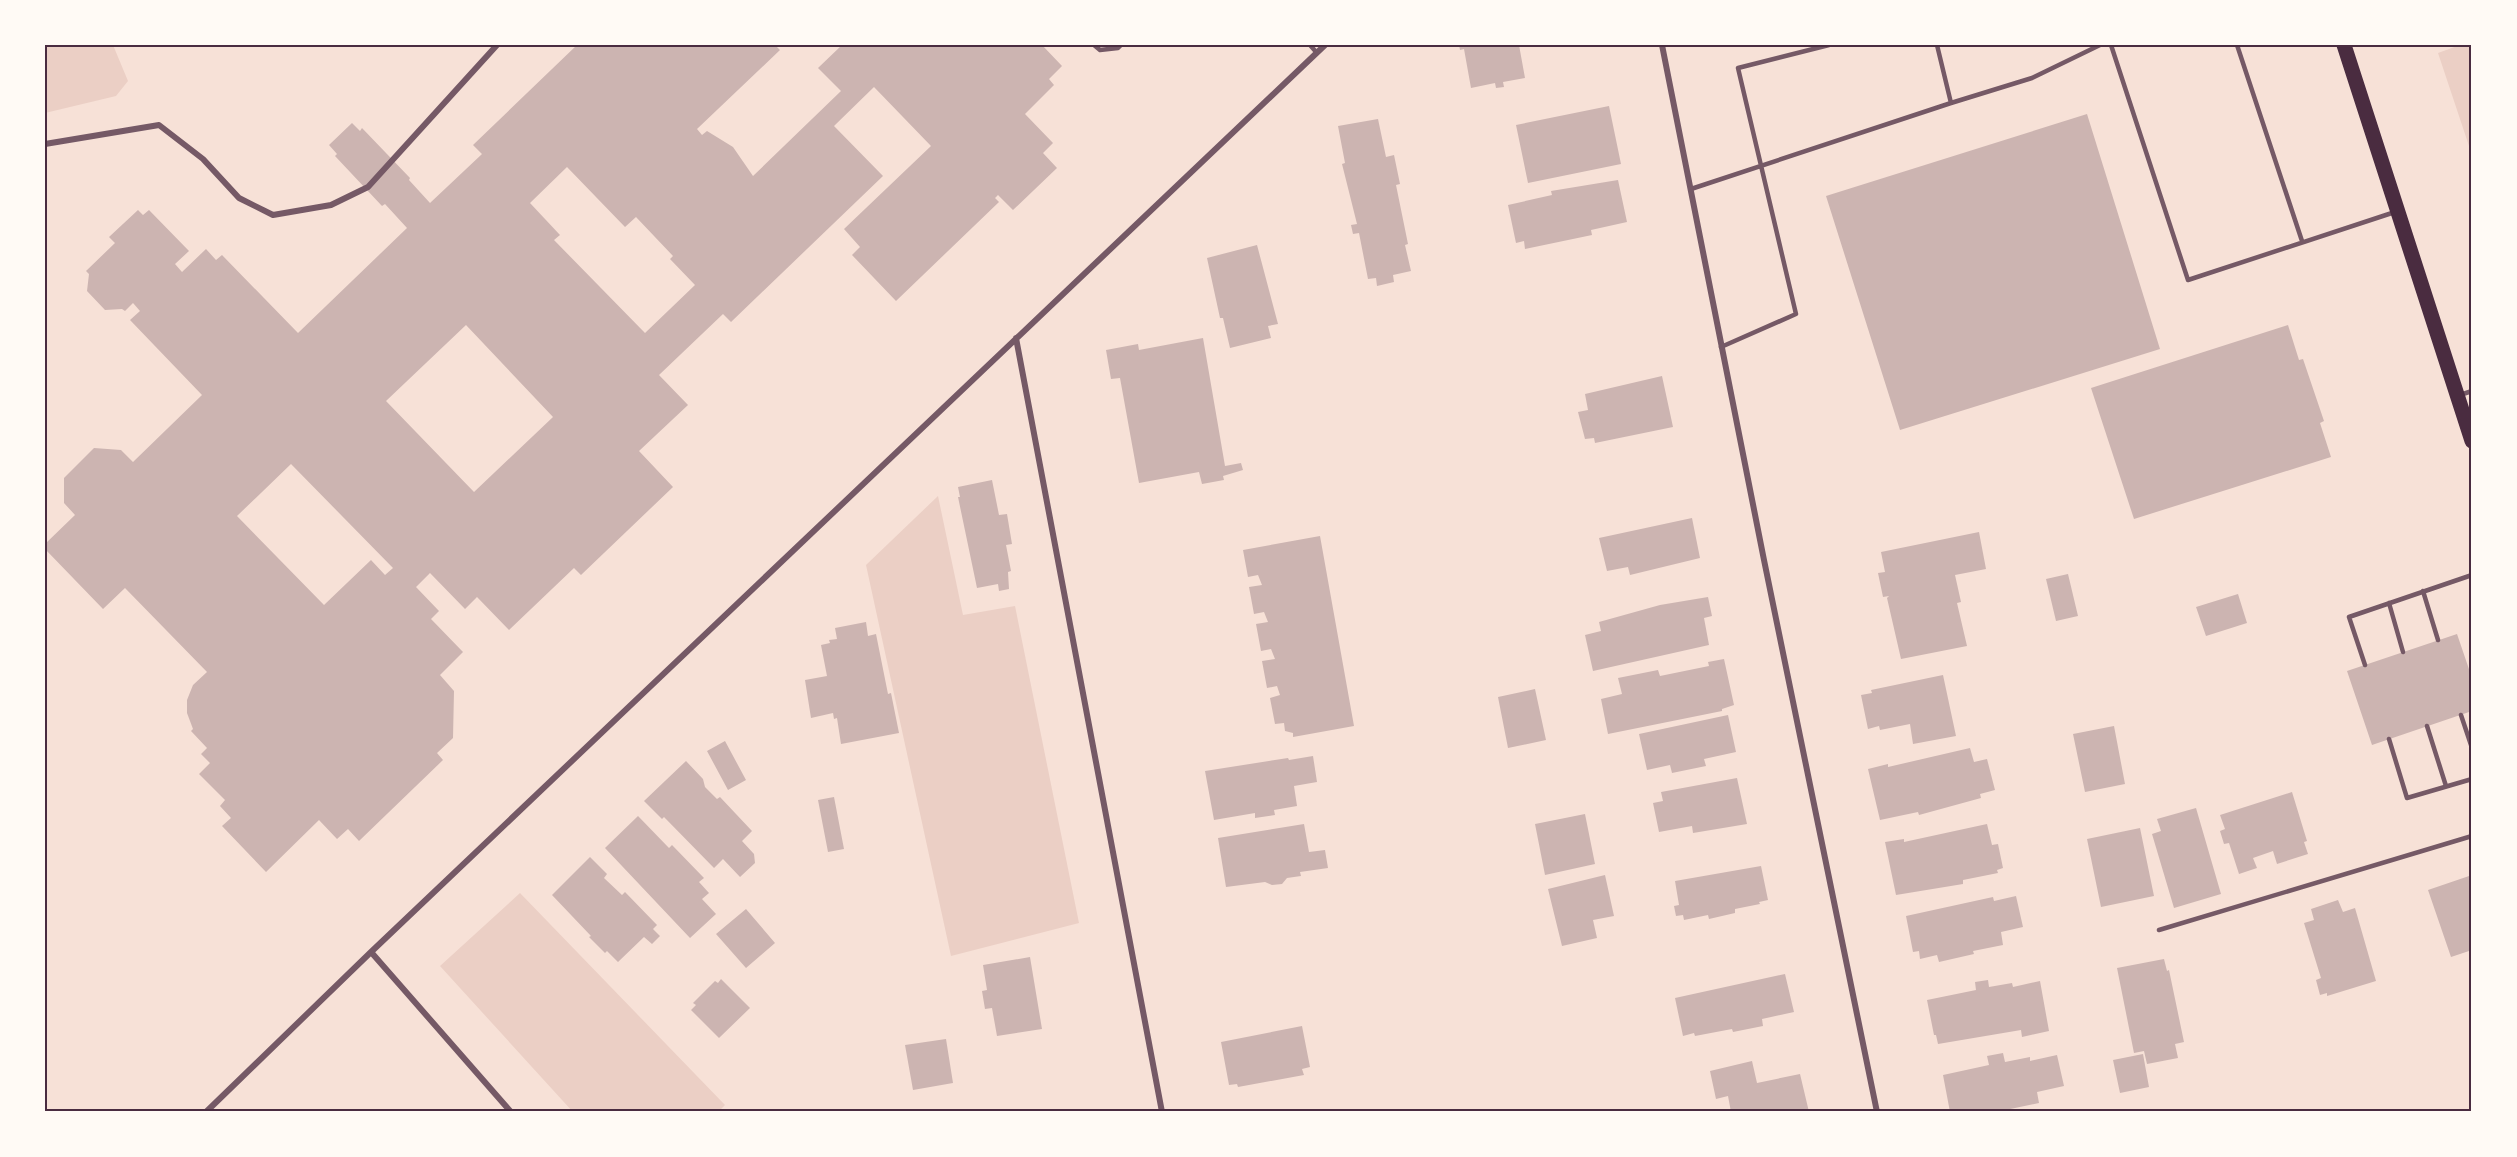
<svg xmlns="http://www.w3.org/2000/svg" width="2517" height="1157" viewBox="0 0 2517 1157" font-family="'Source Sans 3',sans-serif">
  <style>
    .green { fill: #ebcfc5 }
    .building { fill: #ccb4b1; fill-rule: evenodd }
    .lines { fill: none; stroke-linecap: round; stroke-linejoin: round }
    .service { stroke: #755966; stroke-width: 4.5 }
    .minor { stroke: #755966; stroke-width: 6 }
    .primary { stroke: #4a2c40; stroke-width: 15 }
    .neatline { fill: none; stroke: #4a2c40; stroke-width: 2 }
  </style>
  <rect width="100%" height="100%" fill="#f7e1d7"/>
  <path class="green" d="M 45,45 L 113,45 L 128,81 L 116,96 L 45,113 Z
    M 2460,45 L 2472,45 L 2472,155 L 2438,53 Z
    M 938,496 L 963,615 L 1015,606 L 1079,923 L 951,956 L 866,565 Z
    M 520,893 L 725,1105 L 718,1112 L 573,1112 L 440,966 Z"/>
  <path class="building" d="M 577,45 L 775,45 L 780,50 L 697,129 L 702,135 L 707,131 L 733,147 L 753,176 L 841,91 L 818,68 L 842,45 L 1042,45 L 1062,66 L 1049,79 L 1054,85 L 1025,114 L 1053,143 L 1043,153 L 1057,168 L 1013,210 L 998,195 L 995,198 L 999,202 L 896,301 L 852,255 L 860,247 L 844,229 L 931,146 L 874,87 L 834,126 L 883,176 L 731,322 L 723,314 L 659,375 L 688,405 L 639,451 L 673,487 L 581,575 L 574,568 L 509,630 L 477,597 L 465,609 L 430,573 L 416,587 L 439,611 L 431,619 L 463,652 L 440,675 L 454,691 L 453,738 L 437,753 L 443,760 L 359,841 L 348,829 L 337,839 L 319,820 L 266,872 L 222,826 L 231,818 L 220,806 L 225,800 L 199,774 L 210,763 L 201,754 L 207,748 L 191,731 L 193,729 L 187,713 L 187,700 L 193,685 L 207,672 L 125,588 L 103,609 L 45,549 L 45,544 L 75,515 L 64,503 L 64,478 L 94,448 L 121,450 L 133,462 L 202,395 L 130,320 L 140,311 L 133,303 L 125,311 L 122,309 L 105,310 L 87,291 L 89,274 L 86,271 L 115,243 L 109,237 L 138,210 L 143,215 L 149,210 L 189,251 L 175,264 L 182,272 L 206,249 L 216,260 L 222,255 L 298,333 L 407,228 L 385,204 L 382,206 L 335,156 L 337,154 L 329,145 L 352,123 L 360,131 L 362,128 L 410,178 L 409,180 L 430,203 L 482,154 L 473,145 ZM 567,167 L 625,227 L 636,217 L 673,256 L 670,259 L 695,285 L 645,333 L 554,240 L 560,235 L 530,203 ZM 466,325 L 553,417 L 474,492 L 386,401 ZM 291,464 L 393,568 L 385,575 L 371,560 L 324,605 L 237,516 Z
    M 1459,45 L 1519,45 L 1525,78 L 1503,82 L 1504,87 L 1496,88 L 1495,83 L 1471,88 L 1464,49 L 1460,50 Z
    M 1609,106 L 1621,164 L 1528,183 L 1516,125 Z
    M 2087,114 L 2160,349 L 1900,430 L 1826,196 Z
    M 1378,119 L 1386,157 L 1394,155 L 1400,184 L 1396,185 L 1408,244 L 1405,245 L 1411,271 L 1393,275 L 1394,282 L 1377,286 L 1376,278 L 1368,279 L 1359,233 L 1353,234 L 1351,225 L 1357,224 L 1342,164 L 1345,163 L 1338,126 Z
    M 1618,180 L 1627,222 L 1591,230 L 1592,235 L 1525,249 L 1524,241 L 1516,243 L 1508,205 L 1552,195 L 1551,191 Z
    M 1257,245 L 1278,324 L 1268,326 L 1271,338 L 1230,348 L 1223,318 L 1220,318 L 1207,258 Z
    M 2288,325 L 2299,360 L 2303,359 L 2324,421 L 2320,423 L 2331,457 L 2134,519 L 2091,388 Z
    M 1203,338 L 1225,466 L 1241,463 L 1243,470 L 1223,476 L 1224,480 L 1202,484 L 1199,472 L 1139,483 L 1120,378 L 1111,379 L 1106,350 L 1138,344 L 1139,350 Z
    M 1662,376 L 1673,427 L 1595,443 L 1594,438 L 1585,439 L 1578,412 L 1588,410 L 1585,394 Z
    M 992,480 L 999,515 L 1007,514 L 1012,544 L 1006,545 L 1011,571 L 1008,572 L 1009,589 L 999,591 L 998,584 L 977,588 L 958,497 L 960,497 L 958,487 Z
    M 1692,518 L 1700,558 L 1630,575 L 1628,567 L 1607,571 L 1599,538 Z
    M 1979,532 L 1986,569 L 1955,575 L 1961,602 L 1957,603 L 1967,646 L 1901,659 L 1887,598 L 1889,596 L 1883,597 L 1878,573 L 1885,572 L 1881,552 Z
    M 1320,536 L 1354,726 L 1293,737 L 1293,733 L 1285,731 L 1284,723 L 1275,724 L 1270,698 L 1280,695 L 1277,686 L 1267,688 L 1262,661 L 1275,659 L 1271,649 L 1261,651 L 1256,624 L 1268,622 L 1264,612 L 1254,614 L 1249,587 L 1262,585 L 1258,575 L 1248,577 L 1243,550 Z
    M 2068,574 L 2078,616 L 2056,621 L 2046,579 Z
    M 2238,594 L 2247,623 L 2206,636 L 2196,607 Z
    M 1708,597 L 1712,616 L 1704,618 L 1709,645 L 1593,671 L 1585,635 L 1601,631 L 1599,622 L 1660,605 Z
    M 866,622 L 868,636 L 876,634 L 888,694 L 891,693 L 899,733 L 841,744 L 837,718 L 834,719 L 833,713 L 811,718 L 805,680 L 827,676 L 821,645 L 830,643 L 829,640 L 837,639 L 835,628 Z
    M 2457,634 L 2472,678 L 2472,711 L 2372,745 L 2347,671 Z
    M 1724,659 L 1734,705 L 1722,709 L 1722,711 L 1608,734 L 1601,699 L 1622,694 L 1618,678 L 1658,670 L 1660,676 L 1709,666 L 1708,662 Z
    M 1943,675 L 1956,736 L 1913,744 L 1910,724 L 1880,730 L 1879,726 L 1868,729 L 1861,695 L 1872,693 L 1871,690 Z
    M 1535,689 L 1546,740 L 1508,748 L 1498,697 Z
    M 1728,715 L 1736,752 L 1704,759 L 1706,766 L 1672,773 L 1670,765 L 1647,770 L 1639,734 Z
    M 2114,726 L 2125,784 L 2085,792 L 2073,734 Z
    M 725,741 L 746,780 L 728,790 L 707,751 Z
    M 1970,748 L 1974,762 L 1987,759 L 1995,790 L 1980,794 L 1981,798 L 1919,815 L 1918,812 L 1880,820 L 1868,769 L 1888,764 L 1888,767 Z
    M 1313,756 L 1317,782 L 1294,786 L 1297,806 L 1274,810 L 1275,815 L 1255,818 L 1255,813 L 1214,820 L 1205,771 L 1288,758 L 1289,760 Z
    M 686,761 L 703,779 L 705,787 L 717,799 L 720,797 L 752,831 L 742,841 L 754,854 L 755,863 L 740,877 L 723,859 L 714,868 L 664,817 L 662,819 L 644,801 Z
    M 1737,778 L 1747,824 L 1693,833 L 1692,826 L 1659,832 L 1653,803 L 1663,801 L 1661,792 Z
    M 2292,792 L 2307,841 L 2304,842 L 2308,854 L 2277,864 L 2273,851 L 2253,858 L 2257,868 L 2239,874 L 2229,843 L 2224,844 L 2220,831 L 2225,829 L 2220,815 Z
    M 834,797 L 844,849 L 828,852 L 818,800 Z
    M 2196,808 L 2221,894 L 2174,908 L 2152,834 L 2161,831 L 2157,819 Z
    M 1585,814 L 1595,864 L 1545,875 L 1535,824 Z
    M 638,816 L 669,848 L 672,845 L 704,878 L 699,882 L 709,893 L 702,899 L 716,914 L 690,938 L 605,848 Z
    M 1304,824 L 1309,852 L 1325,850 L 1328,868 L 1300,872 L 1301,876 L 1287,878 L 1282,884 L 1272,885 L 1265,882 L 1226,887 L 1218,838 Z
    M 1987,824 L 1992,845 L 1998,844 L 2003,868 L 1997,870 L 1998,873 L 1963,880 L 1963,884 L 1896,895 L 1885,842 L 1904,839 L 1904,842 Z
    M 2140,828 L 2154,896 L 2101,907 L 2087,839 Z
    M 590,857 L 607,874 L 604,878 L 622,895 L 625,892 L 657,925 L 653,929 L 660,936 L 652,944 L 644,937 L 618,962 L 607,951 L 605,953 L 589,937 L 591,936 L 552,895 Z
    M 1761,866 L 1768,900 L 1759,902 L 1760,904 L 1735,909 L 1735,913 L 1709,919 L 1708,915 L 1684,920 L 1683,915 L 1676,916 L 1674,906 L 1679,905 L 1675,881 Z
    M 1605,875 L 1614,916 L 1593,920 L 1597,938 L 1562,946 L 1548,889 Z
    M 2472,875 L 2472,950 L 2451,957 L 2428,890 Z
    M 2016,896 L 2023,927 L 2001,932 L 2003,945 L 1973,951 L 1974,954 L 1939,962 L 1937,955 L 1920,959 L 1919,951 L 1913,952 L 1906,916 L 1993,897 L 1994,901 Z
    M 2338,900 L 2343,912 L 2355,908 L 2376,981 L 2327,996 L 2327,993 L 2320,995 L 2316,980 L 2321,978 L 2304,923 L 2314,920 L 2311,909 Z
    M 746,909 L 775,943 L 746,968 L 716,934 Z
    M 1030,957 L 1042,1029 L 997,1036 L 992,1008 L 985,1009 L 982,991 L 987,990 L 983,965 Z
    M 2164,959 L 2167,971 L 2169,970 L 2184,1042 L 2175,1044 L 2178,1058 L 2147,1064 L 2144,1051 L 2134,1053 L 2117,968 Z
    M 1785,974 L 1794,1012 L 1762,1019 L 1763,1026 L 1733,1032 L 1732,1029 L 1695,1036 L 1694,1033 L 1683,1036 L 1675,998 Z
    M 721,979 L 750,1008 L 719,1038 L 691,1010 L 696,1005 L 693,1003 L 715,981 L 718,983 Z
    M 1988,980 L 1989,987 L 2012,983 L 2013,987 L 2040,981 L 2049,1031 L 2022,1037 L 2021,1030 L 1938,1044 L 1936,1035 L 1934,1035 L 1927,1000 L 1976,990 L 1975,982 Z
    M 1302,1026 L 1310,1067 L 1302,1069 L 1304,1075 L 1238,1087 L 1237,1084 L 1229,1085 L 1221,1042 Z
    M 946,1039 L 953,1083 L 913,1090 L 905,1045 Z
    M 2003,1053 L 2005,1062 L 2030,1057 L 2030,1061 L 2057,1055 L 2064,1086 L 2037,1092 L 2039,1103 L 1996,1112 L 1950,1112 L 1943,1075 L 1989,1065 L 1987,1056 Z
    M 2143,1054 L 2149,1087 L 2120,1093 L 2113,1060 Z
    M 1752,1061 L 1757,1083 L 1800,1074 L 1809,1112 L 1731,1112 L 1728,1096 L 1716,1099 L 1710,1071 Z"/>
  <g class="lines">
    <path class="service" d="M 1094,45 L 1100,50 L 1118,48 L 1121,45
      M 1310,45 L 1317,53
      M 1937,45 L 1951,103
      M 2111,45 L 2188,280 L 2395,212
      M 2237,45 L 2302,241
      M 1691,189 L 1951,103 L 2032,78 L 2100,45
      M 1721,347 L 1796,314 L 1738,68 L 1829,45
      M 2460,395 L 2472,391
      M 2423,591 L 2438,640
      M 2389,603 L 2403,652
      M 2365,665 L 2349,617 L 2472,575
      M 2461,715 L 2472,748
      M 2427,726 L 2446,786
      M 2389,739 L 2407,798 L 2472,779
      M 2159,930 L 2472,836"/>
    <path class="minor" d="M 1662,45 L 1764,560 L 1877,1112
      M 45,144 L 159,125 L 203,159 L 239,198 L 273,215 L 331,205 L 368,187 L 497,45
      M 1016,338 L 1162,1112
      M 371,952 L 511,1112
      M 206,1112 L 371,952 L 1325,45"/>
    <path class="primary" d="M 2344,45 L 2472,441"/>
  </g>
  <rect width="2517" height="1157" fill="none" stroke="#fffaf5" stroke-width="93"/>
  <rect x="46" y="46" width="2424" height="1064" class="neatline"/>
</svg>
